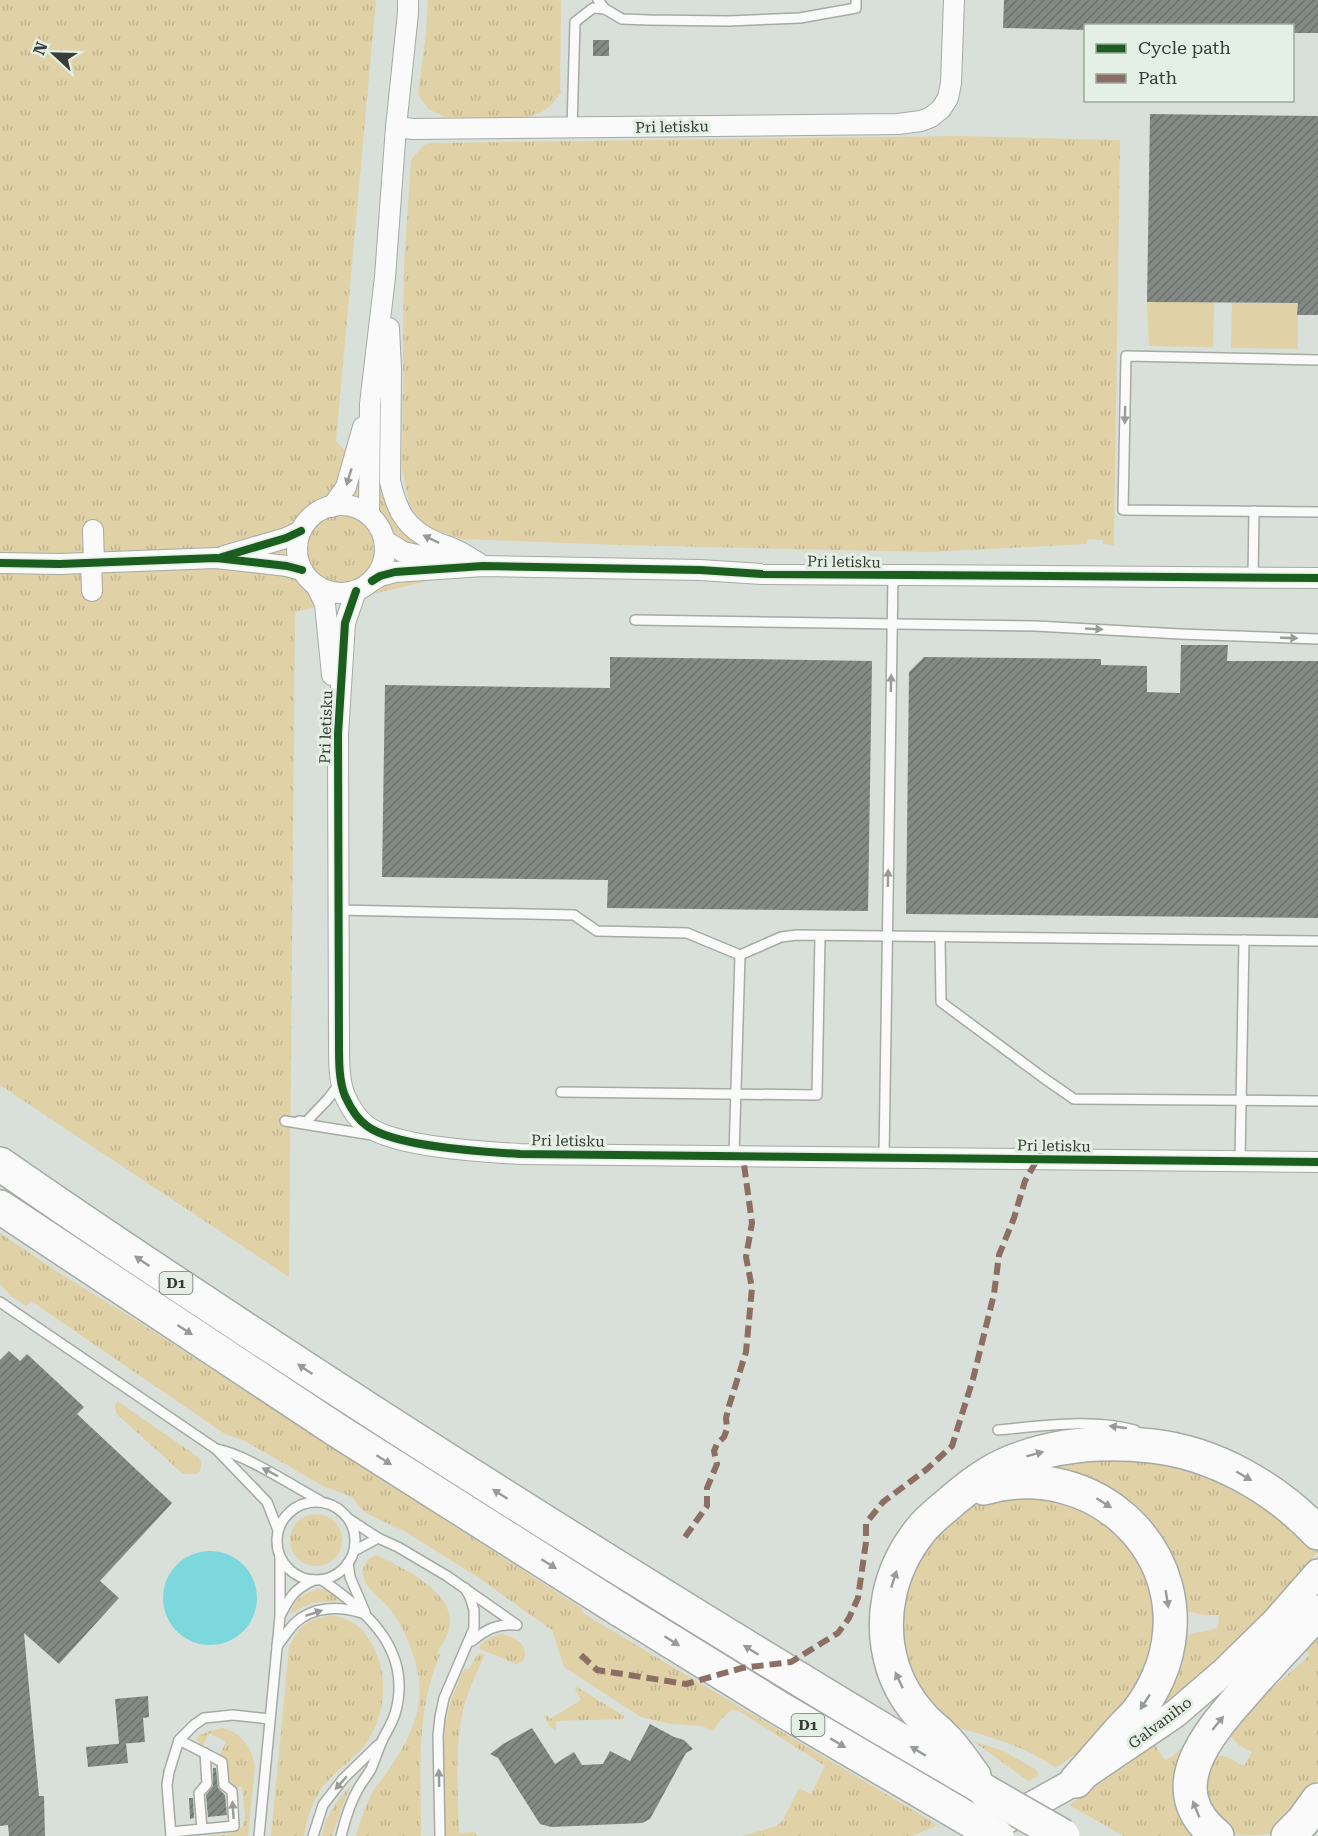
<svg xmlns="http://www.w3.org/2000/svg" width="1318" height="1836" font-family="'Roboto Serif',serif">
	<defs>
		<pattern id="grass-tufts" width="24" height="20" patternUnits="userSpaceOnUse" patternTransform="scale(1.5)"><rect width="24" height="20" fill="#e0d1a6"/><path d="M3 7l-1-3M5 7V3M7 7l1-3M15 17l-1-3M17 17v-4M19 17l1-3" fill="none" stroke="#c1b490"/></pattern>
		<pattern id="building-hatch" width="6" height="6" patternUnits="userSpaceOnUse" patternTransform="scale(1.5)"><rect width="6" height="6" fill="#838985"/><path d="M-1 1l2-2M0 6l6-6M5 7l2-2" fill="none" stroke="#6c716e"/></pattern>
	</defs>
	<rect width="100%" height="100%" fill="#d9e0d9"/>
	<g fill="url(#grass-tufts)">
		<path d="M 0,0 L 376,0 L 336,441 L 416,523 L 479,569 L 295,612 L 289,1277 L 0,1085 Z"/>
		<path d="M 428,0 L 561,0 L 560,91 L 562,91 L 552,104 L 542,112 L 528,117 L 445,117 L 428,109 L 418,94 L 426,33 Z"/>
		<path d="M 961,136 L 1120,140 L 1114,545 L 1103,544 L 1103,540 L 1088,539 L 1087,544 L 927,552 L 621,545 L 461,539 L 431,529 L 416,516 L 409,504 L 402,468 L 404,265 L 411,160 L 420,149 L 428,143 Z"/>
		<path d="M 0,1233 L 56,1271 L 134,1319 L 581,1608 L 584,1614 L 938,1825 L 912,1836 L 742,1836 L 777,1826 L 783,1820 L 799,1788 L 811,1794 L 825,1766 L 739,1711 L 732,1710 L 722,1718 L 713,1731 L 702,1726 L 671,1724 L 641,1717 L 564,1667 L 552,1630 L 476,1576 L 406,1532 L 370,1515 L 362,1510 L 352,1497 L 323,1486 L 243,1440 L 225,1434 L 31,1301 L 26,1306 L 10,1295 L 0,1284 Z"/>
		<path d="M 117,1401 L 198,1457 C 202,1463 202,1468 198,1474 L 183,1474 L 118,1415 C 114,1410 114,1406 117,1401 Z"/>
		<path d="M 1145,1457 L 1237,1484 L 1318,1547 L 1318,1552 C 1271,1606 1223,1657 1168,1703 L 1166,1700 C 1176,1679 1182,1660 1186,1637 C 1196,1630 1209,1633 1218,1627 L 1219,1615 L 1204,1615 L 1186,1611 C 1182,1592 1174,1577 1166,1560 C 1160,1547 1154,1530 1145,1519 C 1122,1490 1085,1473 1050,1468 L 1049,1462 Z"/>
		<path d="M 1016,1495 L 1080,1504 L 1130,1541 L 1158,1602 L 1151,1676 L 1084,1749 L 1055,1768 C 1032,1750 1007,1743 980,1734 C 972,1731 961,1730 954,1725 C 944,1720 935,1707 929,1699 C 900,1660 894,1608 916,1565 C 921,1555 930,1547 936,1539 L 932,1534 L 952,1516 L 983,1502 Z"/>
		<circle cx="316" cy="1540" r="26"/>
		<path d="M 376,1555 C 401,1567 451,1590 450,1622 C 450,1633 442,1644 437,1653 L 440,1655 C 415,1711 421,1776 421,1836 L 356,1836 C 360,1821 365,1807 372,1793 C 376,1785 383,1779 388,1771 C 407,1743 426,1709 418,1674 C 413,1649 404,1627 389,1608 C 381,1598 365,1588 363,1576 C 362,1566 367,1558 376,1555 Z"/>
		<path d="M 317,1589 L 331,1590 L 343,1600 L 311,1603 L 290,1614 C 294,1599 303,1594 317,1589 Z"/>
		<path d="M 330,1615 C 354,1619 364,1628 375,1650 C 390,1683 384,1726 358,1753 C 347,1764 334,1773 324,1785 C 313,1800 307,1818 304,1836 L 271,1836 L 289,1648 C 299,1625 306,1621 330,1615 Z"/>
		<path d="M 1318,1625 L 1318,1778 L 1309,1796 L 1273,1833 C 1264,1836 1238,1836 1229,1833 C 1220,1828 1210,1812 1202,1803 L 1211,1754 L 1227,1757 L 1244,1766 L 1252,1752 L 1239,1745 L 1227,1733 L 1227,1728 L 1310,1655 L 1300,1645 Z"/>
		<path d="M 503,1634 C 514,1638 526,1642 525,1656 L 523,1661 L 516,1664 L 478,1648 C 486,1640 492,1635 503,1634 Z"/>
		<path d="M 478,1654 L 485,1654 C 475,1676 465,1697 461,1720 C 455,1757 458,1796 459,1833 L 475,1832 L 477,1836 L 446,1836 L 443,1762 L 445,1724 L 452,1697 L 464,1669 L 469,1669 Z"/>
		<path d="M 577,1687 L 624,1716 L 623,1719 L 556,1721 L 556,1730 L 550,1727 L 544,1716 L 546,1715 L 550,1719 L 581,1700 L 575,1689 Z"/>
		<path d="M 223,1728 C 242,1733 252,1748 255,1766 L 248,1836 L 202,1836 L 229,1834 L 242,1828 L 245,1816 L 242,1786 L 236,1788 L 230,1782 L 227,1762 L 220,1755 L 226,1742 L 209,1733 L 203,1745 L 199,1744 L 197,1740 L 198,1736 L 210,1731 Z"/>
		<path d="M 973,1741 L 1004,1751 L 1035,1769 L 1038,1772 L 1038,1776 L 1028,1781 Z"/>
		<path d="M 1155,1745 L 1165,1760 L 1173,1756 L 1180,1749 L 1183,1750 C 1170,1781 1170,1808 1191,1836 L 1124,1836 L 1069,1805 Z"/>
		<path d="M 350,1786 L 332,1836 L 322,1836 C 324,1818 338,1799 350,1786 Z"/>
	</g>
	<g fill="#e0d1a6">
		<path d="M 1147,302 L 1214,302 L 1213,347 L 1149,346 Z"/>
		<path d="M 1232,303 L 1298,303 L 1298,349 L 1231,348 Z"/>
	</g>
	<circle fill="#7dd8de" cx="210" cy="1598" r="47"/>
	<g fill="url(#building-hatch)">
		<path d="M 1004,0 L 1318,0 L 1318,33 L 1293,33 L 1293,26 L 1086,26 L 1086,30 L 1003,28 Z"/>
		<rect x="593" y="40" width="16" height="16"/>
		<path d="M 1150,114 L 1318,116 L 1318,315 L 1297,315 L 1298,303 L 1147,302 Z"/>
		<path d="M 1181,645 L 1228,645 L 1227,661 L 1318,661 L 1318,918 L 906,914 L 909,672 L 924,657 L 1101,659 L 1101,665 L 1147,666 L 1147,692 L 1180,693 Z"/>
		<path d="M 610,657 L 872,661 L 868,911 L 607,908 L 608,880 L 382,877 L 385,685 L 610,688 Z"/>
		<path d="M 9,1351 L 20,1361 L 27,1354 L 84,1407 L 77,1414 L 172,1503 L 100,1581 L 119,1598 L 59,1664 L 24,1633 L 39,1796 L 44,1796 L 45,1836 L 9,1836 L 8,1825 L 0,1826 L 0,1360 Z"/>
		<path d="M 148,1696 L 149,1717 L 143,1718 L 145,1742 L 119,1744 L 115,1699 Z"/>
		<path d="M 650,1724 L 674,1737 L 684,1740 L 693,1749 L 686,1753 L 650,1819 L 642,1823 L 551,1827 L 540,1824 L 498,1758 L 490,1754 L 503,1744 L 532,1728 L 555,1764 L 574,1752 L 582,1765 L 603,1764 L 610,1751 L 630,1761 Z"/>
		<path d="M 126,1743 L 128,1763 L 88,1767 L 86,1747 Z"/>
		<path d="M 213,1768 L 216,1768 L 218,1788 L 225,1795 L 227,1815 L 208,1817 L 206,1795 L 213,1786 Z"/>
		<path d="M 189,1798 L 193,1798 L 194,1818 L 190,1819 Z"/>
	</g>
	<g fill="none" stroke-linecap="round" stroke-linejoin="round">
		<g stroke="#a5aaa5" stroke-width="12">
			<g id="service">
				<path d="M 598,0 L 605,9 L 622,19 L 649,20 L 728,21 L 800,18 L 856,8 L 856,0"/>
				<path d="M 572,128 L 575,22 L 593,8 L 605,9"/>
				<path d="M 1318,360 L 1126,356 L 1123,510 L 1318,512"/>
				<path d="M 1253,577 L 1254,511"/>
				<path d="M 635,620 L 1036,626 L 1180,634 L 1318,639"/>
				<path d="M 338,910 L 574,915 L 597,931 L 687,933 L 740,955 L 781,937 L 797,935 L 1318,941"/>
				<path d="M 940,937 L 941,1002 L 1045,1079 L 1074,1099 L 1318,1101"/>
				<path d="M 561,1092 L 817,1095 L 820,936"/>
				<path d="M 285,1121 L 372,1135"/>
				<path d="M 299,1121 L 306,1122 L 328,1099 L 340,1083"/>
				<path d="M 734,1156 L 740,955"/>
				<path d="M 884,1158 L 893,576"/>
				<path d="M 1240,1161 L 1244,940"/>
				<path d="M 0,1302 L 216,1449 L 267,1502 L 278,1530"/>
				<path d="M 998,1430 C 1042,1426 1091,1418 1135,1430"/>
				<path d="M 216,1449 C 245,1454 291,1485 319,1500"/>
				<circle cx="316" cy="1541" r="39"/>
				<path d="M 349,1519 L 378,1538 L 398,1547 L 447,1576 L 517,1625"/>
				<path d="M 354,1551 L 378,1538"/>
				<path d="M 348,1563 L 350,1577 L 365,1612"/>
				<path d="M 322,1580 C 369,1612 413,1652 395,1714 C 392,1723 387,1731 383,1739 C 378,1749 375,1760 371,1769 C 367,1776 362,1782 358,1789 C 350,1803 345,1820 341,1836"/>
				<path d="M 281,1614 C 291,1595 295,1589 314,1580"/>
				<path d="M 472,1641 C 485,1630 498,1623 516,1625"/>
				<path d="M 277,1646 C 283,1639 288,1630 295,1623 C 313,1606 339,1606 362,1613"/>
				<path d="M 202,1829 L 199,1793 L 207,1784 L 205,1753"/>
				<path d="M 171,1832 L 234,1826 L 232,1791 L 224,1785 L 222,1762 L 179,1740"/>
				<path d="M 171,1836 L 167,1785 L 169,1772 L 179,1740 L 194,1725 L 204,1718 L 233,1715 L 269,1719"/>
				<path d="M 259,1836 L 280,1616 L 280,1557"/>
				<path d="M 313,1836 L 323,1805 L 343,1779 L 378,1745"/>
				<path d="M 440,1836 L 438,1736 L 440,1717 L 444,1698 L 474,1628 L 474,1610 L 470,1597 L 465,1588"/>
			</g>
		</g>
		<g stroke="#a5aaa5" stroke-width="22">
			<g id="minor">
				<path d="M 396,127 L 413,129 L 898,124 L 921,121 L 931,117 L 941,109 L 948,98 L 951,83 L 954,0"/>
				<path d="M 389,328 L 391,369 L 390,481 C 397,512 406,529 436,542 C 442,545 448,546 454,549 C 464,553 473,560 483,566"/>
				<circle cx="341" cy="549" r="44"/>
				<path d="M 332,507 L 346,487 L 363,427"/>
				<path d="M 369,515 L 370,404 L 385,277 L 396,127 L 408,13 L 408,0"/>
				<path d="M 93,530 L 94,563"/>
				<path d="M 384,540 L 403,552 L 447,561"/>
				<path d="M 224,556 L 286,538 L 301,531"/>
				<path d="M 0,563 L 60,564 L 216,558 L 287,566 L 302,570"/>
				<path d="M 91,563 L 92,591"/>
				<path d="M 372,581 L 380,576 L 395,572 L 483,566 L 700,570 L 762,574 L 1318,578"/>
				<path d="M 316,585 L 325,604 L 332,675"/>
				<path d="M 356,591 L 345,623 L 338,734 L 339,1046 C 339,1062 339,1081 345,1096 C 350,1107 357,1119 367,1126 C 395,1147 483,1152 520,1154 L 1318,1162"/>
			</g>
		</g>
		<g stroke="#a5aaa5" stroke-width="30">
			<path id="secondary" d="M 1006,1820 L 1076,1781 L 1175,1714 L 1225,1671 L 1275,1622 L 1318,1573"/>
		</g>
		<g stroke="#a5aaa5" stroke-width="36">
			<g id="motorway">
				<path d="M 0,1164 C 69,1212 139,1259 209,1305 C 464,1475 724,1635 986,1792"/>
				<path d="M 0,1207 L 335,1429 L 622,1611"/>
				<path d="M 984,1488 C 1093,1456 1199,1553 1163,1665 C 1157,1682 1148,1699 1137,1713 C 1131,1720 1124,1726 1118,1733 C 1104,1749 1090,1765 1076,1781"/>
				<path d="M 974,1776 C 964,1763 955,1748 943,1737 C 937,1730 929,1725 923,1718 C 910,1704 899,1686 893,1668 C 878,1620 889,1570 920,1531 C 929,1519 942,1510 953,1500 C 974,1482 995,1467 1022,1458 C 1063,1444 1109,1441 1152,1446 C 1215,1453 1275,1488 1318,1533"/>
				<path d="M 1217,1836 C 1156,1787 1213,1728 1249,1687 C 1272,1661 1295,1637 1318,1612"/>
				<path d="M 1288,1836 L 1303,1821 L 1318,1800"/>
			</g>
		</g>
		<use href="#service" stroke="#f9faf9" stroke-width="9"/>
		<use href="#minor" stroke="#f9faf9" stroke-width="20"/>
		<use href="#secondary" stroke="#f9faf9" stroke-width="27"/>
		<use href="#motorway" stroke="#f9faf9" stroke-width="33"/>
		<g stroke="#a5aaa5" stroke-width="36" stroke-linecap="butt">
			<g id="motorway-bridge">
				<path d="M 622,1611 L 779,1708 L 997,1836"/>
				<path d="M 986,1792 L 1063,1836"/>
			</g>
		</g>
		<use href="#motorway-bridge" stroke="#f9faf9" stroke-width="33"/>
		<g stroke="#8d6e63" stroke-width="6" stroke-dasharray="12 6" stroke-linecap="butt">
			<path d="M 685,1537 L 707,1506 L 707,1488 L 717,1464 L 714,1451 L 717,1444 L 724,1437 L 727,1429 L 726,1418 L 729,1406 L 746,1352 L 752,1288 L 746,1257 L 752,1223 L 743,1157"/>
			<path d="M 581,1655 L 597,1670 L 686,1684 L 742,1668 L 791,1662 L 838,1633 L 849,1618 L 858,1598 L 866,1542 L 866,1523 L 883,1502 L 927,1469 L 952,1446 L 973,1379 L 994,1294 L 999,1255 L 1014,1218 L 1025,1181 L 1046,1144"/>
		</g>
		<g stroke="#e3f0e3" stroke-width="11">
			<g id="cycleway">
				<path d="M 222,557 L 286,538 L 301,531"/>
				<path d="M 0,563 L 60,564 L 216,558 L 287,566 L 302,570"/>
				<path d="M 372,581 L 380,576 L 395,572 L 483,566 L 700,570 L 762,574 L 1318,578"/>
				<path d="M 356,591 L 345,623 L 338,734 L 339,1046 C 339,1062 339,1081 345,1096 C 350,1107 357,1119 367,1126 C 395,1147 483,1152 520,1154 L 1318,1162"/>
			</g>
		</g>
		<use href="#cycleway" stroke="#1b5e20" stroke-width="8"/>
	</g>
	<defs><path id="oneway-solid" d="M-6-.8H1V-3.2L6.5 0L1 3.2V.8H-6Z" transform="scale(1.5)"/></defs>
	<g fill="#989c98">
		<use href="#oneway-solid" transform="translate(1125 415) rotate(91)"/>
		<use href="#oneway-solid" transform="translate(349 477) rotate(107)"/>
		<use href="#oneway-solid" transform="translate(431 539) rotate(-154)"/>
		<use href="#oneway-solid" transform="translate(1094 629) rotate(3)"/>
		<use href="#oneway-solid" transform="translate(1289 638) rotate(2)"/>
		<use href="#oneway-solid" transform="translate(891 683) rotate(-89)"/>
		<use href="#oneway-solid" transform="translate(888 878) rotate(-89)"/>
		<use href="#oneway-solid" transform="translate(142 1261) rotate(-146)"/>
		<use href="#oneway-solid" transform="translate(185 1330) rotate(33)"/>
		<use href="#oneway-solid" transform="translate(305 1369) rotate(-146)"/>
		<use href="#oneway-solid" transform="translate(1118 1427) rotate(-172)"/>
		<use href="#oneway-solid" transform="translate(1035 1454) rotate(-15)"/>
		<use href="#oneway-solid" transform="translate(384 1460) rotate(32)"/>
		<use href="#oneway-solid" transform="translate(270 1472) rotate(-152)"/>
		<use href="#oneway-solid" transform="translate(1244 1476) rotate(30)"/>
		<use href="#oneway-solid" transform="translate(500 1494) rotate(-148)"/>
		<use href="#oneway-solid" transform="translate(1104 1503) rotate(32)"/>
		<use href="#oneway-solid" transform="translate(549 1564) rotate(32)"/>
		<use href="#oneway-solid" transform="translate(894 1579) rotate(-72)"/>
		<use href="#oneway-solid" transform="translate(1167 1599) rotate(81)"/>
		<use href="#oneway-solid" transform="translate(314 1613) rotate(-18)"/>
		<use href="#oneway-solid" transform="translate(672 1641) rotate(32)"/>
		<use href="#oneway-solid" transform="translate(751 1650) rotate(-148)"/>
		<use href="#oneway-solid" transform="translate(899 1680) rotate(-115)"/>
		<use href="#oneway-solid" transform="translate(1145 1702) rotate(123)"/>
		<use href="#oneway-solid" transform="translate(1218 1723) rotate(-51)"/>
		<use href="#oneway-solid" transform="translate(838 1743) rotate(31)"/>
		<use href="#oneway-solid" transform="translate(918 1751) rotate(-149)"/>
		<use href="#oneway-solid" transform="translate(439 1778) rotate(-91)"/>
		<use href="#oneway-solid" transform="translate(341 1783) rotate(131)"/>
		<use href="#oneway-solid" transform="translate(1196 1809) rotate(-112)"/>
		<use href="#oneway-solid" transform="translate(233 1810) rotate(-94)"/>
	</g>
	<g text-anchor="middle" dominant-baseline="central" stroke-width="6" stroke-linejoin="round" paint-order="stroke">
		<g fill="#e3f0e3" stroke="#6b736b" stroke-width="1.5">
			<rect x="159.5" y="1272" width="33" height="22" rx="4.5"/>
			<rect x="791.5" y="1714" width="33" height="22" rx="4.5"/>
		</g>
		<g font-size="14" font-weight="bold" fill="#383d38">
			<text x="176" y="1283">D1</text>
			<text x="808" y="1725">D1</text>
		</g>
		<g font-size="15" fill="#383d38" stroke="#e3f0e3">
			<text transform="translate(672 127) rotate(-1)">Pri letisku</text>
			<text transform="translate(844 562) rotate(1)">Pri letisku</text>
			<text transform="translate(326 727) rotate(-88)">Pri letisku</text>
			<text transform="translate(568 1141) rotate(1)">Pri letisku</text>
			<text transform="translate(1054 1146) rotate(1)">Pri letisku</text>
			<text transform="translate(1160 1723) rotate(-37)">Galvaniho</text>
		</g>
	</g>
	<rect x="1084" y="24" width="210" height="78" fill="#e3f0e3" stroke="#9fa89f" stroke-width="1.5"/>
	<rect x="1096" y="44" width="30" height="9" fill="#1b5e20" stroke="#9fa89f" stroke-width="1.5"/>
	<text x="1138" y="54" font-size="18" fill="#383d38">Cycle path</text>
	<rect x="1096" y="74" width="30" height="9" fill="#8d6e63" stroke="#9fa89f" stroke-width="1.5"/>
	<text x="1138" y="84" font-size="18" fill="#383d38">Path</text>
	<g transform="translate(54 54) rotate(292)" stroke="#e3f0e3" stroke-width="4.5" paint-order="stroke">
	<path d="M0-4.5L10 22L0 15L-10 22Z" fill="#383d38"/>
	<text y="-9" font-size="16" font-weight="bold" text-anchor="middle" fill="#383d38">N</text>
	</g>
</svg>
